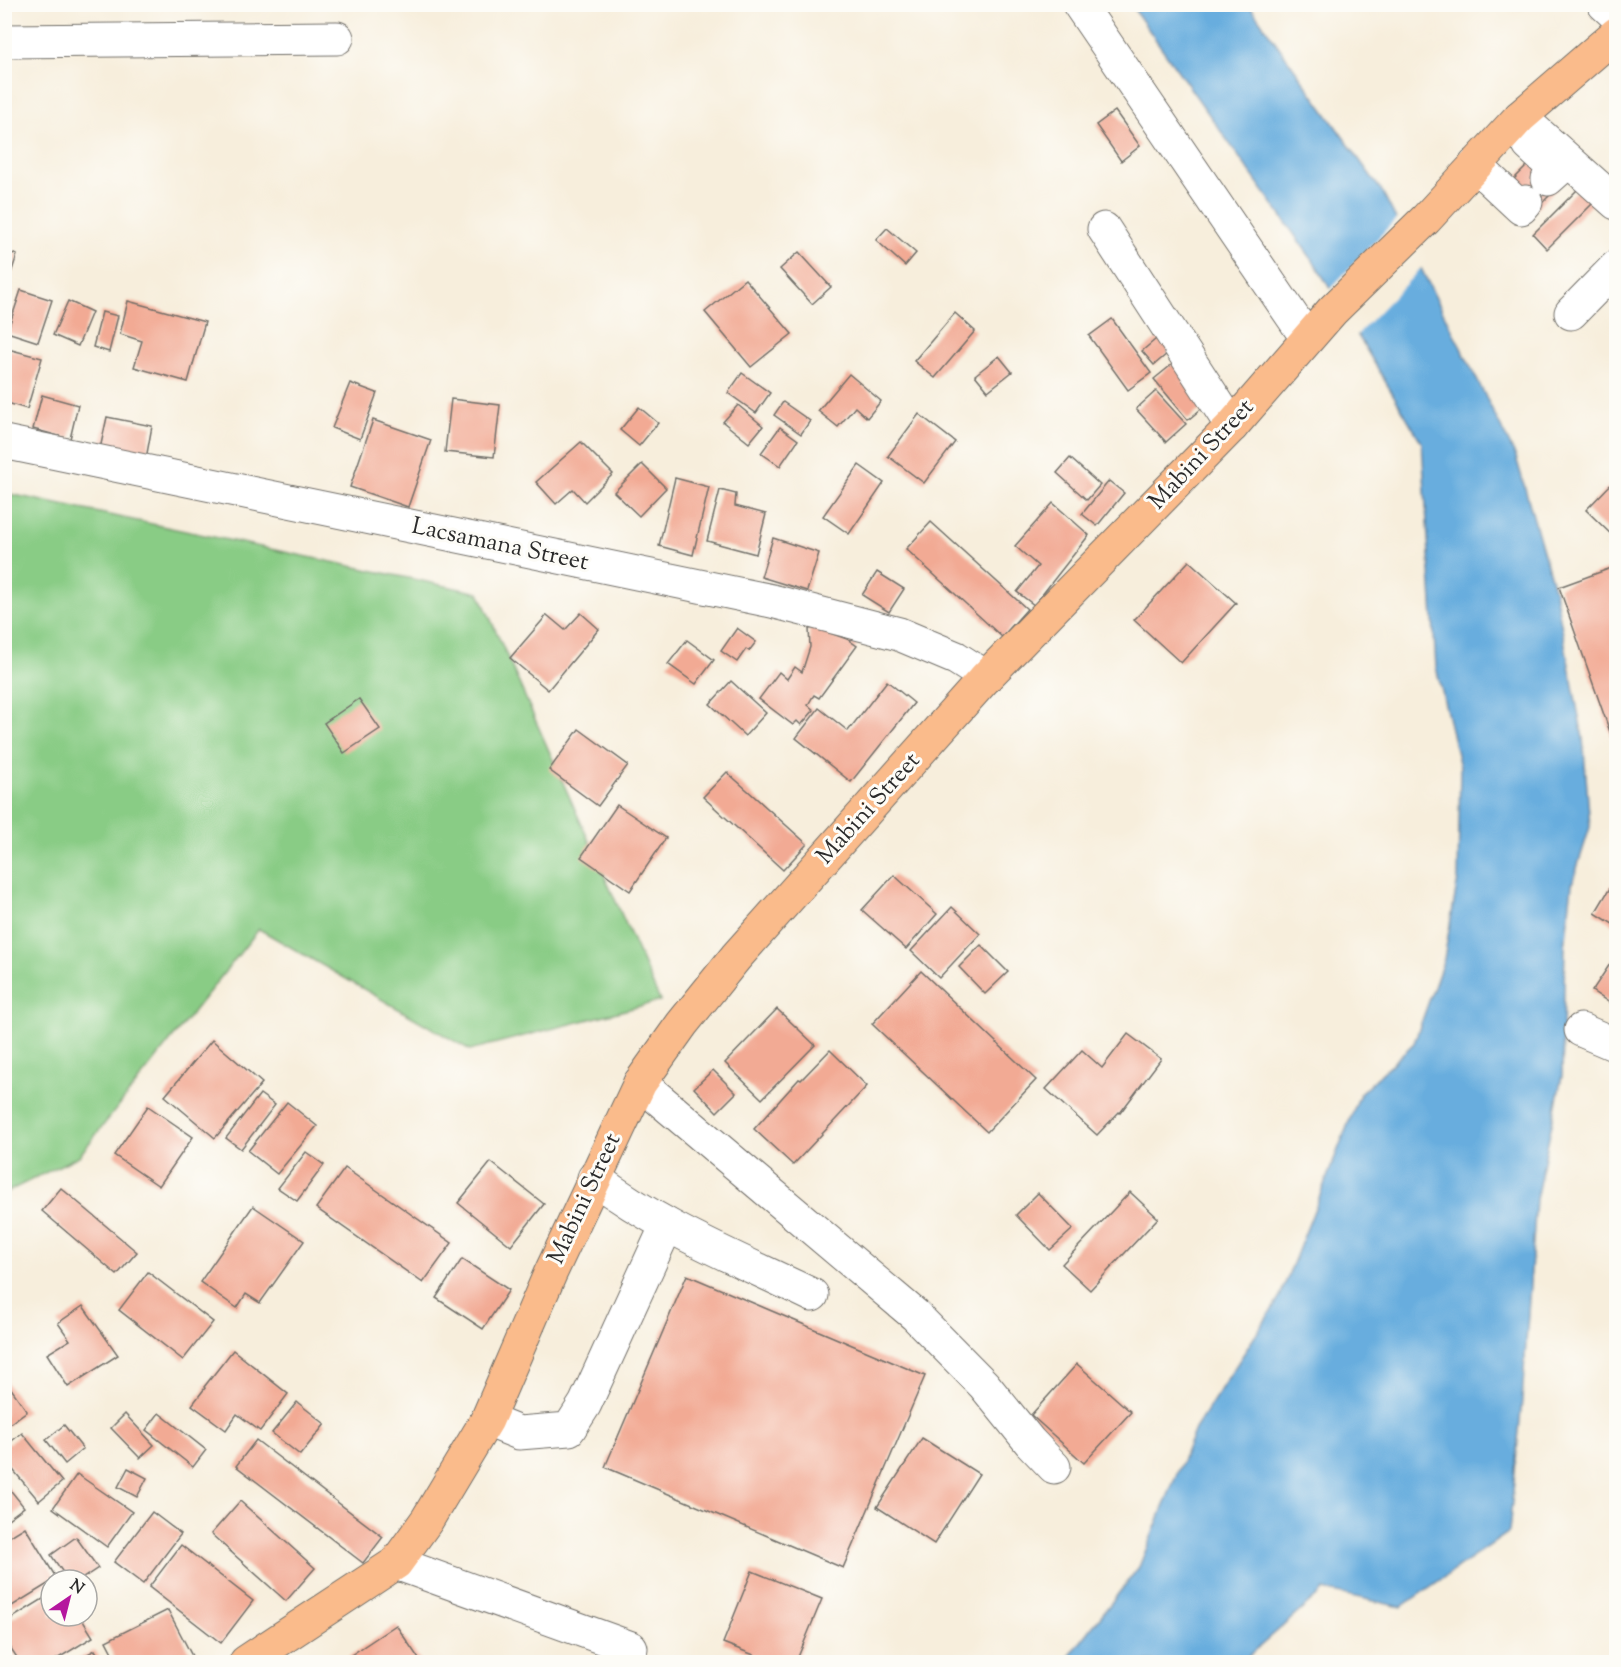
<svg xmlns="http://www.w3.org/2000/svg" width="1621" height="1667" font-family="'Sorts Mill Goudy',serif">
	<rect width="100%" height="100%" fill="#fdfcf7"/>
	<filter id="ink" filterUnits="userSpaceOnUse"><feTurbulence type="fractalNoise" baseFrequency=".0167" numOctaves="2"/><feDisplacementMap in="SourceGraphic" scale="12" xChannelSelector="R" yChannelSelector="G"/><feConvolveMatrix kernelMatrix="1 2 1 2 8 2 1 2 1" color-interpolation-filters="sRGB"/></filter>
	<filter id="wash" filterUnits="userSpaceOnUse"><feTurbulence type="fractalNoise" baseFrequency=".008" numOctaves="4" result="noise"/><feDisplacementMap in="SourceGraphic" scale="24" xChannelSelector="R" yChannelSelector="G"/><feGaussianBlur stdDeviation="1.35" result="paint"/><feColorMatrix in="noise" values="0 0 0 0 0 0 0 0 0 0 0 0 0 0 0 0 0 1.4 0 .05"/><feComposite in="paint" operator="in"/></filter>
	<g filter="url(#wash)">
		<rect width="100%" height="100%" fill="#f7eedc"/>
		<path fill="#89cc85" stroke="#5a7c58" stroke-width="1.5" d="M 5,493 L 479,593 L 660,1001 L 470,1050 L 259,929 L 79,1156 L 5,1193 Z"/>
		<path fill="#68adde" stroke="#4a6c84" stroke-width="1.5" d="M 1131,5 L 1249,5 L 1383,193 L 1516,457 L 1555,592 L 1583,738 L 1590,827 L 1572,884 L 1565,947 L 1562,1076 L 1536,1199 L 1522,1400 L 1509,1532 L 1401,1607 L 1324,1590 L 1242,1662 L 1065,1662 L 1139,1567 L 1195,1429 L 1279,1299 L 1360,1094 L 1414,1043 L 1444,959 L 1458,879 L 1460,767 L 1436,667 L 1422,443 L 1316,265 Z"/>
		<path fill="#f7eedc" d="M 1398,217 L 1423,266 L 1355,337 L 1328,291 Z"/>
		<g id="blocks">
			<g fill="#f2aa94">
				<path d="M 1115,111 L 1140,146 L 1121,161 L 1096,125 Z"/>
				<path d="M 1531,162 L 1557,188 L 1535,210 L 1509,184 Z"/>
				<path d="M 1581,186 L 1596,200 L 1547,249 L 1533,234 Z"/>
				<path d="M 887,228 L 916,253 L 905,266 L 876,240 Z"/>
				<path d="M 4,250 L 17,255 L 5,292 L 4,292 Z"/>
				<path d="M 799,252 L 831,287 L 812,304 L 780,269 Z"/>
				<path d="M 745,279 L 792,334 L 751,367 L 705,312 Z"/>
				<path d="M 21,290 L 52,300 L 38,342 L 7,332 Z"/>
				<path d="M 68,301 L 92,312 L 78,346 L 53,335 Z"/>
				<path d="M 128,301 L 205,322 L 188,382 L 134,367 L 142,341 L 120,334 Z"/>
				<path d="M 102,312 L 118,316 L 109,352 L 93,347 Z"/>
				<path d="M 955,313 L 975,331 L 935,378 L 914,361 Z"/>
				<path d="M 1112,319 L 1151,373 L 1128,390 L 1089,336 Z"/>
				<path d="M 1162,334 L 1174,348 L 1154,365 L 1142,351 Z"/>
				<path d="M 4,348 L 42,358 L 27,409 L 4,402 Z"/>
				<path d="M 999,356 L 1012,372 L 988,391 L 975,375 Z"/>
				<path d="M 1180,358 L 1214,398 L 1188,420 L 1154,379 Z"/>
				<path d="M 742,373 L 770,393 L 756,413 L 728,393 Z"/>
				<path d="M 849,374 L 881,401 L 867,418 L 855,407 L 838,427 L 818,411 Z"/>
				<path d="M 350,383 L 377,393 L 360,439 L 332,428 Z"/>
				<path d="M 1156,391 L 1186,424 L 1166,442 L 1136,409 Z"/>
				<path d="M 42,395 L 78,405 L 70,439 L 33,429 Z"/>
				<path d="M 451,399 L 500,405 L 494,457 L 445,452 Z"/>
				<path d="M 783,402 L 810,421 L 801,434 L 774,415 Z"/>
				<path d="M 738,405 L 763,426 L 749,443 L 723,422 Z"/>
				<path d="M 639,407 L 658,423 L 639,446 L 620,430 Z"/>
				<path d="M 919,414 L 955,442 L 924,483 L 888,456 Z"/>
				<path d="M 107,417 L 152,426 L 146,459 L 100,449 Z"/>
				<path d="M 373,420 L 431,440 L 408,507 L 350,487 Z"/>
				<path d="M 780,427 L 798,440 L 780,466 L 761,453 Z"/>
				<path d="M 581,442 L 613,474 L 585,502 L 573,489 L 556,504 L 536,482 Z"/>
				<path d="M 1070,458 L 1100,485 L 1087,500 L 1057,473 Z"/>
				<path d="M 642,464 L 666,488 L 639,516 L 614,492 Z"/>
				<path d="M 859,465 L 884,483 L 849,534 L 823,516 Z"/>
				<path d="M 675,478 L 709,487 L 693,555 L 659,546 Z"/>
				<path d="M 1616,479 L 1616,539 L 1586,510 Z"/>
				<path d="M 1109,481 L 1124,493 L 1097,526 L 1082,514 Z"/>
				<path d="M 720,490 L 736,494 L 735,506 L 766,514 L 756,554 L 707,541 Z"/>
				<path d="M 1053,503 L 1089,535 L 1034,605 L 1017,592 L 1038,566 L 1015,546 Z"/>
				<path d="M 931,522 L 1027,609 L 1002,637 L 906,549 Z"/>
				<path d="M 773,538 L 819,553 L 807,591 L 761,577 Z"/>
				<path d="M 1189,561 L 1236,603 L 1181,663 L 1134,620 Z"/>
				<path d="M 1614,567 L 1616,575 L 1616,749 L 1559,587 Z"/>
				<path d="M 877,572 L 904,589 L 889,612 L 862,595 Z"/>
				<path d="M 581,613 L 599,629 L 548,690 L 510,658 L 547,615 L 565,630 Z"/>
				<path d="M 737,628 L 756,642 L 749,651 L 746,649 L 737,662 L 721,651 Z"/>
				<path d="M 816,628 L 847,639 L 857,646 L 819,698 L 814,695 L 812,698 L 808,705 L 814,710 L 801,725 L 797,721 L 793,725 L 759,699 L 779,672 L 787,679 L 795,667 L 802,672 L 810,647 L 809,629 Z"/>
				<path d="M 687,640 L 714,660 L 696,684 L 668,664 Z"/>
				<path d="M 731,681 L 766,713 L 745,736 L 710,704 Z"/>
				<path d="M 887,681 L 914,703 L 851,782 L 796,738 L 819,708 L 848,731 Z"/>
				<path d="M 359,699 L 380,729 L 344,753 L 324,723 Z"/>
				<path d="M 579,729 L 628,765 L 598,806 L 549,770 Z"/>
				<path d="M 727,772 L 807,844 L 783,870 L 703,797 Z"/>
				<path d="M 617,805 L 666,838 L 630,891 L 581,857 Z"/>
				<path d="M 894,875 L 937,914 L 906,949 L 862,910 Z"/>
				<path d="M 1616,878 L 1616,926 L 1595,913 Z"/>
				<path d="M 952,907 L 980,934 L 939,978 L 911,951 Z"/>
				<path d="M 981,945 L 1008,972 L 985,994 L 959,967 Z"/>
				<path d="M 1614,958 L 1616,960 L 1616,1007 L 1592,991 Z"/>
				<path d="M 921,971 L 1036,1080 L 987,1132 L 872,1024 Z"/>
				<path d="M 777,1009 L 815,1045 L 762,1099 L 725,1063 Z"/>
				<path d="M 1128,1034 L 1161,1059 L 1120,1113 L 1119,1112 L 1097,1135 L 1046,1089 L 1082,1050 L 1102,1068 Z"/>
				<path d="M 212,1040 L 262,1083 L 215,1138 L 165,1096 Z"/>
				<path d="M 830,1050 L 867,1086 L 793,1165 L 754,1129 L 799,1079 L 801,1080 Z"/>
				<path d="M 713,1070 L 736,1093 L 717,1112 L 694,1088 Z"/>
				<path d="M 260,1094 L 275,1105 L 241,1149 L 226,1138 Z"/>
				<path d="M 287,1102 L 317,1126 L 277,1174 L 248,1151 Z"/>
				<path d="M 148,1106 L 193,1137 L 159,1186 L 114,1155 Z"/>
				<path d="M 306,1152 L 324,1165 L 297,1201 L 278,1188 Z"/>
				<path d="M 491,1162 L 544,1204 L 511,1246 L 458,1203 Z"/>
				<path d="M 345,1168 L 452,1243 L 423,1283 L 316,1208 Z"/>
				<path d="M 61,1188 L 137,1252 L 117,1275 L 42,1211 Z"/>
				<path d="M 1130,1192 L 1158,1218 L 1090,1290 L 1062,1264 Z"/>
				<path d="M 1038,1193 L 1073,1229 L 1050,1250 L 1016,1215 Z"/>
				<path d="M 253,1206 L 304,1241 L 260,1303 L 246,1294 L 237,1308 L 200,1282 Z"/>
				<path d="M 462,1259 L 509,1290 L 483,1329 L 436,1298 Z"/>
				<path d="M 148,1272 L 213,1322 L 183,1360 L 119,1310 Z"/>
				<path d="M 687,1275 L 925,1376 L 843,1568 L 605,1467 Z"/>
				<path d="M 83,1306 L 118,1355 L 68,1387 L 47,1354 L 70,1340 L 58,1323 Z"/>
				<path d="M 233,1350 L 288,1394 L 260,1431 L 237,1414 L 226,1430 L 192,1405 L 205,1388 L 204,1387 Z"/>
				<path d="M 1077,1364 L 1131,1412 L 1084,1463 L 1031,1415 Z"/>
				<path d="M 5,1380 L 27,1411 L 5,1427 Z"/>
				<path d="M 297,1402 L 325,1424 L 300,1455 L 272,1433 Z"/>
				<path d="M 159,1413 L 206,1450 L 193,1467 L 146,1430 Z"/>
				<path d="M 125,1414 L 154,1445 L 140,1458 L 111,1428 Z"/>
				<path d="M 64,1425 L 83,1449 L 65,1464 L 46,1440 Z"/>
				<path d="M 22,1433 L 62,1482 L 39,1501 L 4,1459 L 4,1447 Z"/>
				<path d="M 922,1438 L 979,1474 L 934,1544 L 877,1507 Z"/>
				<path d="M 256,1440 L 383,1537 L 363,1563 L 236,1466 Z"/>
				<path d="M 128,1468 L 147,1478 L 137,1497 L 118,1487 Z"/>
				<path d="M 77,1474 L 132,1512 L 107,1547 L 53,1508 Z"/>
				<path d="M 4,1482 L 24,1507 L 4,1522 Z"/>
				<path d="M 240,1501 L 315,1568 L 286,1601 L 211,1534 Z"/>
				<path d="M 152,1512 L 181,1534 L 143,1584 L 114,1562 Z"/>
				<path d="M 25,1527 L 57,1579 L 51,1580 L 51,1582 L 12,1606 L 4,1594 L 4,1540 Z"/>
				<path d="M 76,1537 L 98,1568 L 80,1580 L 68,1580 L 51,1555 Z"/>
				<path d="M 181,1545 L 253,1601 L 221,1643 L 149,1587 Z"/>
				<path d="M 752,1571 L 822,1599 L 796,1662 L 772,1662 L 723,1643 Z"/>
				<path d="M 51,1594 L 51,1616 L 80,1616 L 93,1637 L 52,1662 L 20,1662 L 4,1638 L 4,1623 Z"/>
				<path d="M 168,1610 L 193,1658 L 184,1662 L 117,1662 L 106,1641 Z"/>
				<path d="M 396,1625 L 421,1662 L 341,1662 L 345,1659 Z"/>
				<path d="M 95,1650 L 102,1662 L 73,1662 Z"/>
			</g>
		</g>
	</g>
	<g filter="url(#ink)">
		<use href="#blocks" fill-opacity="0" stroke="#726f69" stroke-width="1.5"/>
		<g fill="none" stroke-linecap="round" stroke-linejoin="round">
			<g stroke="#726f69" stroke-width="35">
				<g id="minor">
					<path d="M 1079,4 L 1307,338"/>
					<path d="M 1604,4 L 1616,15"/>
					<path d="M 4,41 L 337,38"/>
					<path d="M 1520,117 L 1616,203"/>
					<path d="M 1529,145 L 1557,171 L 1548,179"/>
					<path d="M 1475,165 L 1521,208 L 1526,202"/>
					<path d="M 1104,229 L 1232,426"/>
					<path d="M 1571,313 L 1616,267"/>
					<path d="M 4,442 L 772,601 L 899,634 L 956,658 L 986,677"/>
					<path d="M 1581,1030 L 1616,1045"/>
					<path d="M 640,1083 L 915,1315 L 984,1385 L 1030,1442 L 1054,1467"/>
					<path d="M 594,1178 C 660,1228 738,1259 812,1295"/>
					<path d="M 487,1420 L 519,1433 L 569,1429 L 585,1404 L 667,1225"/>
					<path d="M 396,1563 L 631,1648"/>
				</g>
			</g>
			<g stroke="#726f69" stroke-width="35">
				<path id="major" d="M 246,1662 L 396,1563 L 427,1520 L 487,1420 L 550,1274 L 640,1083 L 682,1024 L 736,957 L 986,677 L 1232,426 L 1332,311 L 1426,219 L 1520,117 L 1616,34"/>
			</g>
			<use href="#minor" stroke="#fff" stroke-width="33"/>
			<use href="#major" stroke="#fabb8b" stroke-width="33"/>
		</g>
	</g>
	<g text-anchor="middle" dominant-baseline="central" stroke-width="6" stroke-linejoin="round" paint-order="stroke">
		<g font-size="24" fill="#2b2b2b" stroke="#fdfcf7">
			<text transform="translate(1202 455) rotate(-47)">Mabini Street</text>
			<text transform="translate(500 545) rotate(12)">Lacsamana Street</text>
			<text transform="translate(869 809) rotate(-48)">Mabini Street</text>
			<text transform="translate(585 1199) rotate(-65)">Mabini Street</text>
		</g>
	</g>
	<rect width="1621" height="1667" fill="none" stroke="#fdfcf7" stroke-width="24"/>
	<g transform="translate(69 1598) rotate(35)"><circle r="28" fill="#fdfcf7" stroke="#a9a8a5" stroke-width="1.5"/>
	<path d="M0-4.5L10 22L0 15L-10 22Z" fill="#b5179e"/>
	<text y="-9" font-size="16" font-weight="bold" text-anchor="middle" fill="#2b2b2b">N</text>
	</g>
</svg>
